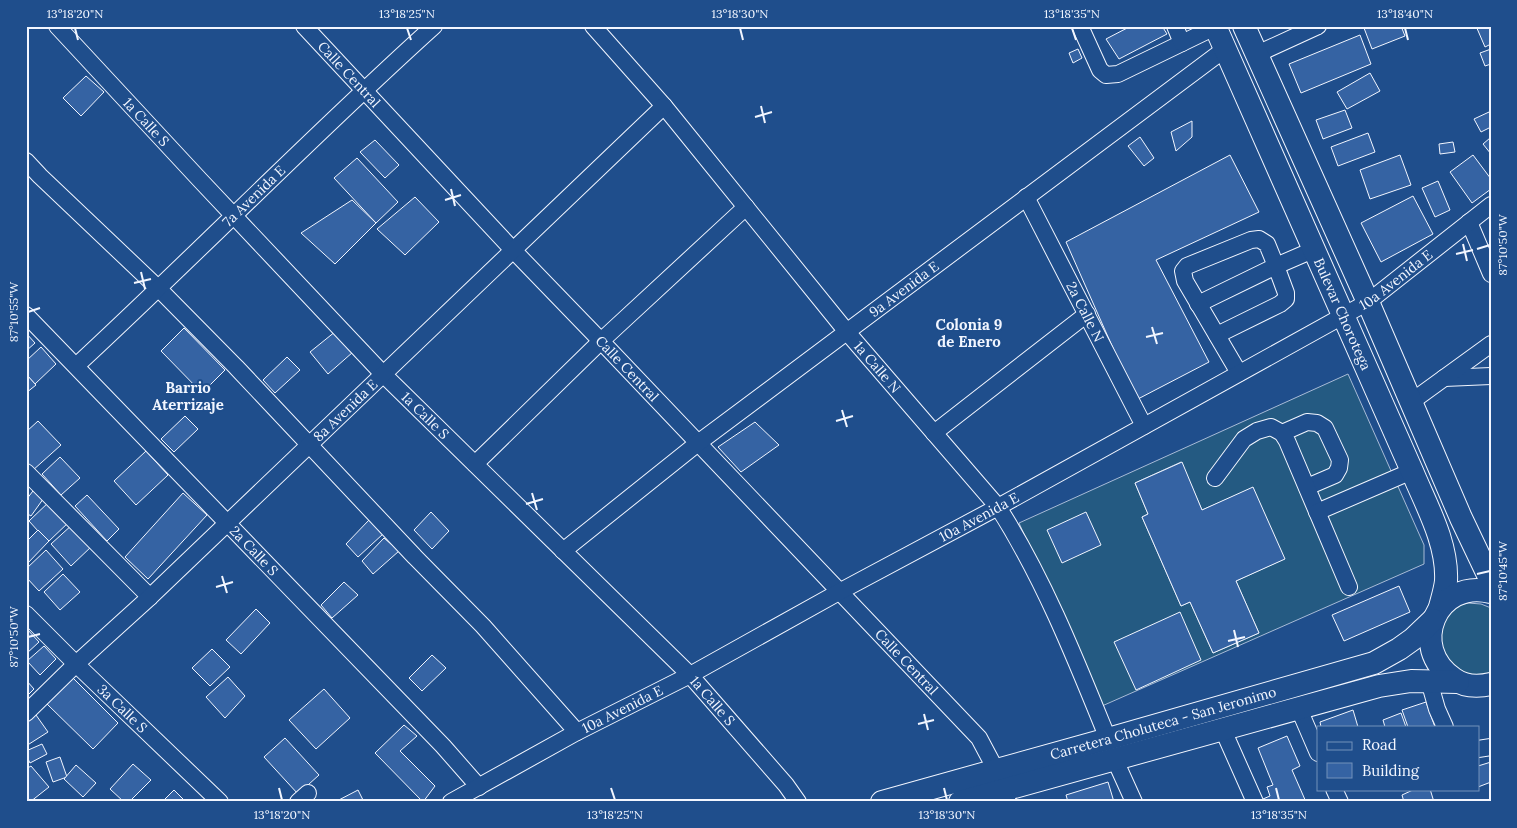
<svg xmlns="http://www.w3.org/2000/svg" width="1517" height="828" font-family="Lora,serif">
	<rect width="100%" height="100%" fill="#1f4e8c"/>
	<g fill="#245a82" stroke="#a8bbd7" fill-rule="evenodd">
		<path d="M 1348,374 L 1424,545 L 1424,564 L 1102,706 L 1019,523 ZM 1181,462 L 1202,510 L 1253,488 L 1284,559 L 1236,581 L 1259,633 L 1213,653 L 1190,602 L 1181,606 L 1142,517 L 1148,514 L 1135,483 Z"/>
		<path d="M 1468,603 L 1481,604 L 1491,608 L 1491,672 C 1467,682 1460,670 1440,658 L 1439,623 L 1456,606 Z"/>
	</g>
	<g fill="#3563a3" stroke="#f2f6ff">
		<path d="M 1131,26 L 1162,26 L 1167,34 L 1119,59 L 1106,39 Z"/>
		<path d="M 1368,26 L 1401,26 L 1405,36 L 1372,49 L 1364,28 Z"/>
		<path d="M 1476,26 L 1491,26 L 1491,44 L 1485,47 Z"/>
		<path d="M 1360,35 L 1371,64 L 1301,93 L 1289,64 Z"/>
		<path d="M 1078,49 L 1082,58 L 1073,63 L 1069,53 Z"/>
		<path d="M 1491,49 L 1491,64 L 1485,66 L 1480,53 Z"/>
		<path d="M 1370,73 L 1380,91 L 1347,109 L 1337,92 Z"/>
		<path d="M 86,76 L 104,92 L 81,116 L 63,98 Z"/>
		<path d="M 1345,110 L 1352,128 L 1323,139 L 1316,120 Z"/>
		<path d="M 1489,112 L 1491,117 L 1491,127 L 1481,132 L 1474,119 Z"/>
		<path d="M 1192,121 L 1192,137 L 1176,151 L 1171,132 Z"/>
		<path d="M 1368,133 L 1375,152 L 1338,166 L 1331,147 Z"/>
		<path d="M 1140,137 L 1154,158 L 1144,166 L 1128,146 Z"/>
		<path d="M 1490,138 L 1491,138 L 1491,154 L 1483,144 Z"/>
		<path d="M 375,140 L 399,165 L 385,178 L 360,152 Z"/>
		<path d="M 1453,142 L 1455,152 L 1440,154 L 1439,144 Z"/>
		<path d="M 1230,155 L 1259,212 L 1156,260 L 1209,362 L 1136,400 L 1066,242 Z"/>
		<path d="M 1400,155 L 1411,185 L 1370,199 L 1360,170 Z"/>
		<path d="M 1473,155 L 1491,179 L 1491,189 L 1472,203 L 1450,172 Z"/>
		<path d="M 357,158 L 398,202 L 376,223 L 334,178 Z"/>
		<path d="M 1438,181 L 1450,210 L 1435,217 L 1422,188 Z"/>
		<path d="M 1413,196 L 1433,234 L 1381,262 L 1361,223 Z"/>
		<path d="M 415,197 L 439,222 L 405,255 L 377,229 Z"/>
		<path d="M 352,200 L 376,223 L 335,264 L 301,233 Z"/>
		<path d="M 184,328 L 225,370 L 202,393 L 161,351 Z"/>
		<path d="M 336,331 L 353,352 L 328,374 L 310,352 Z"/>
		<path d="M 26,333 L 35,343 L 26,351 Z"/>
		<path d="M 41,347 L 56,364 L 35,384 L 26,374 L 26,361 Z"/>
		<path d="M 287,357 L 300,370 L 275,393 L 263,380 Z"/>
		<path d="M 26,374 L 36,385 L 26,393 Z"/>
		<path d="M 185,416 L 198,429 L 174,452 L 161,439 Z"/>
		<path d="M 38,421 L 61,445 L 32,471 L 26,464 L 26,432 Z"/>
		<path d="M 755,422 L 779,445 L 741,472 L 718,447 Z"/>
		<path d="M 146,451 L 168,475 L 136,505 L 114,481 Z"/>
		<path d="M 60,457 L 80,478 L 61,495 L 42,474 Z"/>
		<path d="M 1182,462 L 1202,510 L 1253,487 L 1285,559 L 1236,581 L 1259,633 L 1213,653 L 1190,602 L 1181,606 L 1142,517 L 1148,514 L 1135,483 Z"/>
		<path d="M 36,487 L 46,495 L 31,516 L 26,513 L 26,500 Z"/>
		<path d="M 183,493 L 207,515 L 148,579 L 125,557 Z"/>
		<path d="M 87,495 L 119,529 L 107,541 L 75,506 Z"/>
		<path d="M 51,500 L 70,521 L 48,542 L 29,521 Z"/>
		<path d="M 431,512 L 449,531 L 432,549 L 414,530 Z"/>
		<path d="M 1086,512 L 1101,545 L 1062,563 L 1047,530 Z"/>
		<path d="M 369,520 L 383,534 L 358,557 L 346,544 Z"/>
		<path d="M 73,524 L 93,545 L 71,566 L 51,544 Z"/>
		<path d="M 38,530 L 49,541 L 26,565 L 26,542 Z"/>
		<path d="M 384,538 L 399,551 L 373,574 L 362,561 Z"/>
		<path d="M 46,550 L 63,569 L 39,591 L 26,577 L 26,569 Z"/>
		<path d="M 63,574 L 80,592 L 60,610 L 44,592 Z"/>
		<path d="M 344,582 L 358,595 L 332,618 L 321,605 Z"/>
		<path d="M 1399,586 L 1410,612 L 1344,641 L 1332,615 Z"/>
		<path d="M 256,609 L 270,623 L 241,654 L 226,640 Z"/>
		<path d="M 1180,612 L 1201,660 L 1136,690 L 1114,642 Z"/>
		<path d="M 26,628 L 39,642 L 26,654 Z"/>
		<path d="M 44,646 L 56,659 L 40,675 L 27,661 Z"/>
		<path d="M 212,649 L 230,667 L 210,686 L 192,668 Z"/>
		<path d="M 432,655 L 446,668 L 422,691 L 409,678 Z"/>
		<path d="M 72,677 L 118,723 L 93,749 L 46,703 Z"/>
		<path d="M 228,677 L 245,696 L 225,718 L 206,697 Z"/>
		<path d="M 26,680 L 34,689 L 26,697 Z"/>
		<path d="M 324,689 L 350,718 L 316,749 L 289,720 Z"/>
		<path d="M 1426,702 L 1435,727 L 1408,727 L 1402,710 Z"/>
		<path d="M 1353,710 L 1358,727 L 1321,727 L 1320,722 Z"/>
		<path d="M 1401,713 L 1406,727 L 1385,727 L 1383,720 Z"/>
		<path d="M 36,715 L 48,732 L 26,746 L 26,722 Z"/>
		<path d="M 404,725 L 417,736 L 400,751 L 435,786 L 423,802 L 375,753 Z"/>
		<path d="M 1287,736 L 1300,766 L 1292,770 L 1306,802 L 1256,802 L 1270,796 L 1267,787 L 1273,785 L 1258,748 Z"/>
		<path d="M 285,738 L 319,775 L 298,794 L 264,757 Z"/>
		<path d="M 42,744 L 47,754 L 30,763 L 26,755 L 26,751 Z"/>
		<path d="M 60,757 L 67,777 L 53,782 L 46,762 Z"/>
		<path d="M 1491,762 L 1491,782 L 1478,787 L 1478,766 Z"/>
		<path d="M 133,764 L 151,780 L 129,802 L 124,802 L 110,789 Z"/>
		<path d="M 76,765 L 96,783 L 83,797 L 64,779 Z"/>
		<path d="M 31,766 L 49,787 L 30,802 L 27,802 L 26,769 Z"/>
		<path d="M 1108,782 L 1114,802 L 1068,802 L 1066,795 Z"/>
		<path d="M 1415,789 L 1430,789 L 1434,802 L 1404,802 L 1402,795 Z"/>
		<path d="M 174,790 L 186,802 L 162,802 Z"/>
		<path d="M 358,790 L 364,802 L 335,802 Z"/>
	</g>
	<g fill="none" stroke-linecap="round" stroke-linejoin="round">
		<g stroke="#f2f6ff" stroke-width="18">
			<g id="minor">
				<path id="s1" d="M 57,26 L 200,180 L 383,374 L 690,675 L 786,785 L 798,802"/>
				<path id="s2" d="M 304,26 L 513,250 L 601,341 L 979,738 L 996,770 L 1002,790 L 1008,802"/>
				<path id="s3" d="M 593,26 L 664,106 L 847,332 L 998,507 C 1044,579 1076,660 1108,739"/>
				<path d="M 1080,26 L 1100,70 L 1106,75 L 1118,74 L 1215,27"/>
				<path d="M 1175,26 L 1182,43"/>
				<path d="M 1257,54 L 1318,26"/>
				<path d="M 26,161 L 40,176 L 159,289 L 236,367 L 415,557 L 483,626 L 577,732"/>
				<path id="s4" d="M 1026,197 L 1144,426"/>
				<path d="M 1469,222 L 1491,274"/>
				<path d="M 1198,304 L 1276,266 L 1286,293 L 1286,299 L 1280,304 L 1217,335"/>
				<path id="s5" d="M 26,315 L 443,746 L 479,787"/>
				<path id="s6" d="M 76,366 C 197,254 312,136 434,26"/>
				<path d="M 1239,373 L 1185,281 L 1183,271 L 1187,266 L 1251,240 L 1259,239 L 1267,244 L 1276,266 L 1313,250"/>
				<path d="M 1444,378 L 1491,376"/>
				<path d="M 1411,402 L 1491,344"/>
				<path d="M 934,433 L 1087,314"/>
				<path d="M 1282,433 L 1307,422 L 1317,423 L 1325,428 L 1340,460 L 1339,468 L 1335,475 L 1307,487"/>
				<path d="M 475,464 L 601,341 L 746,207"/>
				<path d="M 26,472 L 150,597"/>
				<path d="M 1215,478 L 1244,439 L 1257,431 L 1271,427 L 1282,433 L 1287,441 L 1349,587"/>
				<path d="M 1317,512 L 1412,471"/>
				<path id="s7" d="M 563,551 L 698,443 L 1225,49"/>
				<path id="s8" d="M 26,614 L 76,664 L 220,802"/>
				<path d="M 1429,681 L 1437,709 L 1445,727"/>
				<path d="M 1299,709 L 1318,753"/>
				<path id="s9" d="M 26,713 L 76,664 L 150,597 L 664,106"/>
				<path d="M 1223,730 L 1255,802"/>
				<path d="M 1478,749 L 1491,747"/>
				<path d="M 1115,760 L 1134,802"/>
				<path d="M 1334,789 L 1340,802"/>
				<path d="M 298,802 L 308,793"/>
				<path id="s10" d="M 451,802 L 577,732 L 690,675 L 839,592 L 998,507 L 1368,302 L 1491,205"/>
			</g>
		</g>
		<g stroke="#f2f6ff" stroke-width="24">
			<g id="highway">
				<path id="s11" d="M 1215,26 L 1412,471 C 1426,505 1448,543 1446,581 C 1445,590 1442,599 1440,607"/>
				<path d="M 1244,26 L 1368,302 L 1461,518 L 1491,581"/>
				<path d="M 1491,592 C 1436,578 1407,648 1454,679 C 1465,687 1478,687 1491,684"/>
				<path id="s12" d="M 882,802 L 1108,739 L 1374,663 L 1399,649 L 1413,639 L 1433,620"/>
				<path d="M 960,802 L 1379,686 L 1411,681 L 1458,682"/>
			</g>
		</g>
		<use href="#minor" stroke="#1f4e8c" stroke-width="16"/>
		<use href="#highway" stroke="#1f4e8c" stroke-width="22"/>
	</g>
	<path fill="none" stroke="#f2f6ff" stroke-width="2" d="M 75,28 L 78,40M 407,28 L 411,40M 740,28 L 743,40M 1072,28 L 1076,40M 1405,28 L 1408,40M 761,106 L 765,123M 755,117 L 772,112M 451,189 L 455,206M 445,200 L 461,195M 1463,244 L 1467,261M 1477,249 L 1490,245M 1456,254 L 1473,250M 141,272 L 145,289M 134,283 L 151,279M 28,312 L 40,308M 1152,327 L 1157,344M 1146,337 L 1163,333M 842,410 L 847,427M 836,421 L 853,416M 532,493 L 537,510M 526,504 L 543,499M 1477,574 L 1490,571M 222,576 L 227,593M 216,587 L 233,582M 1234,630 L 1238,647M 28,637 L 40,634M 1228,641 L 1245,637M 924,714 L 928,730M 918,724 L 934,720M 279,788 L 282,800M 611,788 L 615,800M 944,788 L 947,800M 1276,788 L 1279,800"/>
	<g text-anchor="middle" dominant-baseline="central" stroke-width="4" stroke-linejoin="round" paint-order="stroke">
		<g font-size="14" fill="#f2f6ff" stroke="#1f4e8c">
			<text stroke="none"><textPath href="#s2" startOffset="66">Calle Central</textPath></text>
			<text stroke="none"><textPath href="#s1" startOffset="131">1a Calle S</textPath></text>
			<text stroke="none"><textPath href="#s6" startOffset="246">7a Avenida E</textPath></text>
			<text stroke="none"><textPath href="#s10" startOffset="1080">10a Avenida E</textPath></text>
			<text stroke="none"><textPath href="#s7" startOffset="430">9a Avenida E</textPath></text>
			<text stroke="none"><textPath href="#s4" startOffset="129">2a Calle N</textPath></text>
			<text stroke="none"><textPath href="#s11" startOffset="315">Bulevar Chorotega</textPath></text>
			<text stroke="none"><textPath href="#s3" startOffset="444">1a Calle N</textPath></text>
			<text stroke="none"><textPath href="#s2" startOffset="471">Calle Central</textPath></text>
			<text stroke="none"><textPath href="#s9" startOffset="440">8a Avenida E</textPath></text>
			<text stroke="none"><textPath href="#s1" startOffset="536">1a Calle S</textPath></text>
			<text stroke="none"><textPath href="#s10" startOffset="600">10a Avenida E</textPath></text>
			<text stroke="none"><textPath href="#s5" startOffset="328">2a Calle S</textPath></text>
			<text stroke="none"><textPath href="#s2" startOffset="876">Calle Central</textPath></text>
			<text stroke="none"><textPath href="#s1" startOffset="941">1a Calle S</textPath></text>
			<text stroke="none"><textPath href="#s8" startOffset="135">3a Calle S</textPath></text>
			<text stroke="none"><textPath href="#s10" startOffset="195">10a Avenida E</textPath></text>
			<text stroke="none"><textPath href="#s12" startOffset="292">Carretera Choluteca - San Jeronimo</textPath></text>
		</g>
		<g font-size="15" font-weight="bold" fill="#f2f6ff" stroke="#1f4e8c">
			<text x="969" y="324">Colonia 9<tspan x="969" dy="17">de Enero</tspan></text>
			<text x="188" y="387">Barrio<tspan x="188" dy="17">Aterrizaje</tspan></text>
		</g>
	</g>
	<rect width="1517" height="828" fill="none" stroke="#1f4e8c" stroke-width="55"/>
	<rect x="1317" y="726" width="162" height="65" fill="#1f4e8c" stroke="#7391ba"/>
	<rect x="1327" y="742" width="25" height="8" fill="#1f4e8c" stroke="#7391ba"/>
	<text x="1362" y="750" font-size="15" fill="#f2f6ff">Road</text>
	<rect x="1327" y="763" width="25" height="15" fill="#3563a3" stroke="#7391ba"/>
	<text x="1362" y="776" font-size="15" fill="#f2f6ff">Building</text>
	<rect x="28" y="28" width="1462" height="772" fill="none" stroke="#f2f6ff" stroke-width="2"/>
	<g font-size="12" text-anchor="middle" fill="#f2f6ff">
		<text x="75" y="18">13°18'20"N</text>
		<text x="407" y="18">13°18'25"N</text>
		<text x="740" y="18">13°18'30"N</text>
		<text x="1072" y="18">13°18'35"N</text>
		<text x="1405" y="18">13°18'40"N</text>
		<text transform="translate(1503 245) rotate(-90)" y="4">87°10'50"W</text>
		<text transform="translate(14 312) rotate(-90)" y="4">87°10'55"W</text>
		<text transform="translate(1503 571) rotate(-90)" y="4">87°10'45"W</text>
		<text transform="translate(14 637) rotate(-90)" y="4">87°10'50"W</text>
		<text x="282" y="819">13°18'20"N</text>
		<text x="615" y="819">13°18'25"N</text>
		<text x="947" y="819">13°18'30"N</text>
		<text x="1279" y="819">13°18'35"N</text>
	</g>
</svg>
